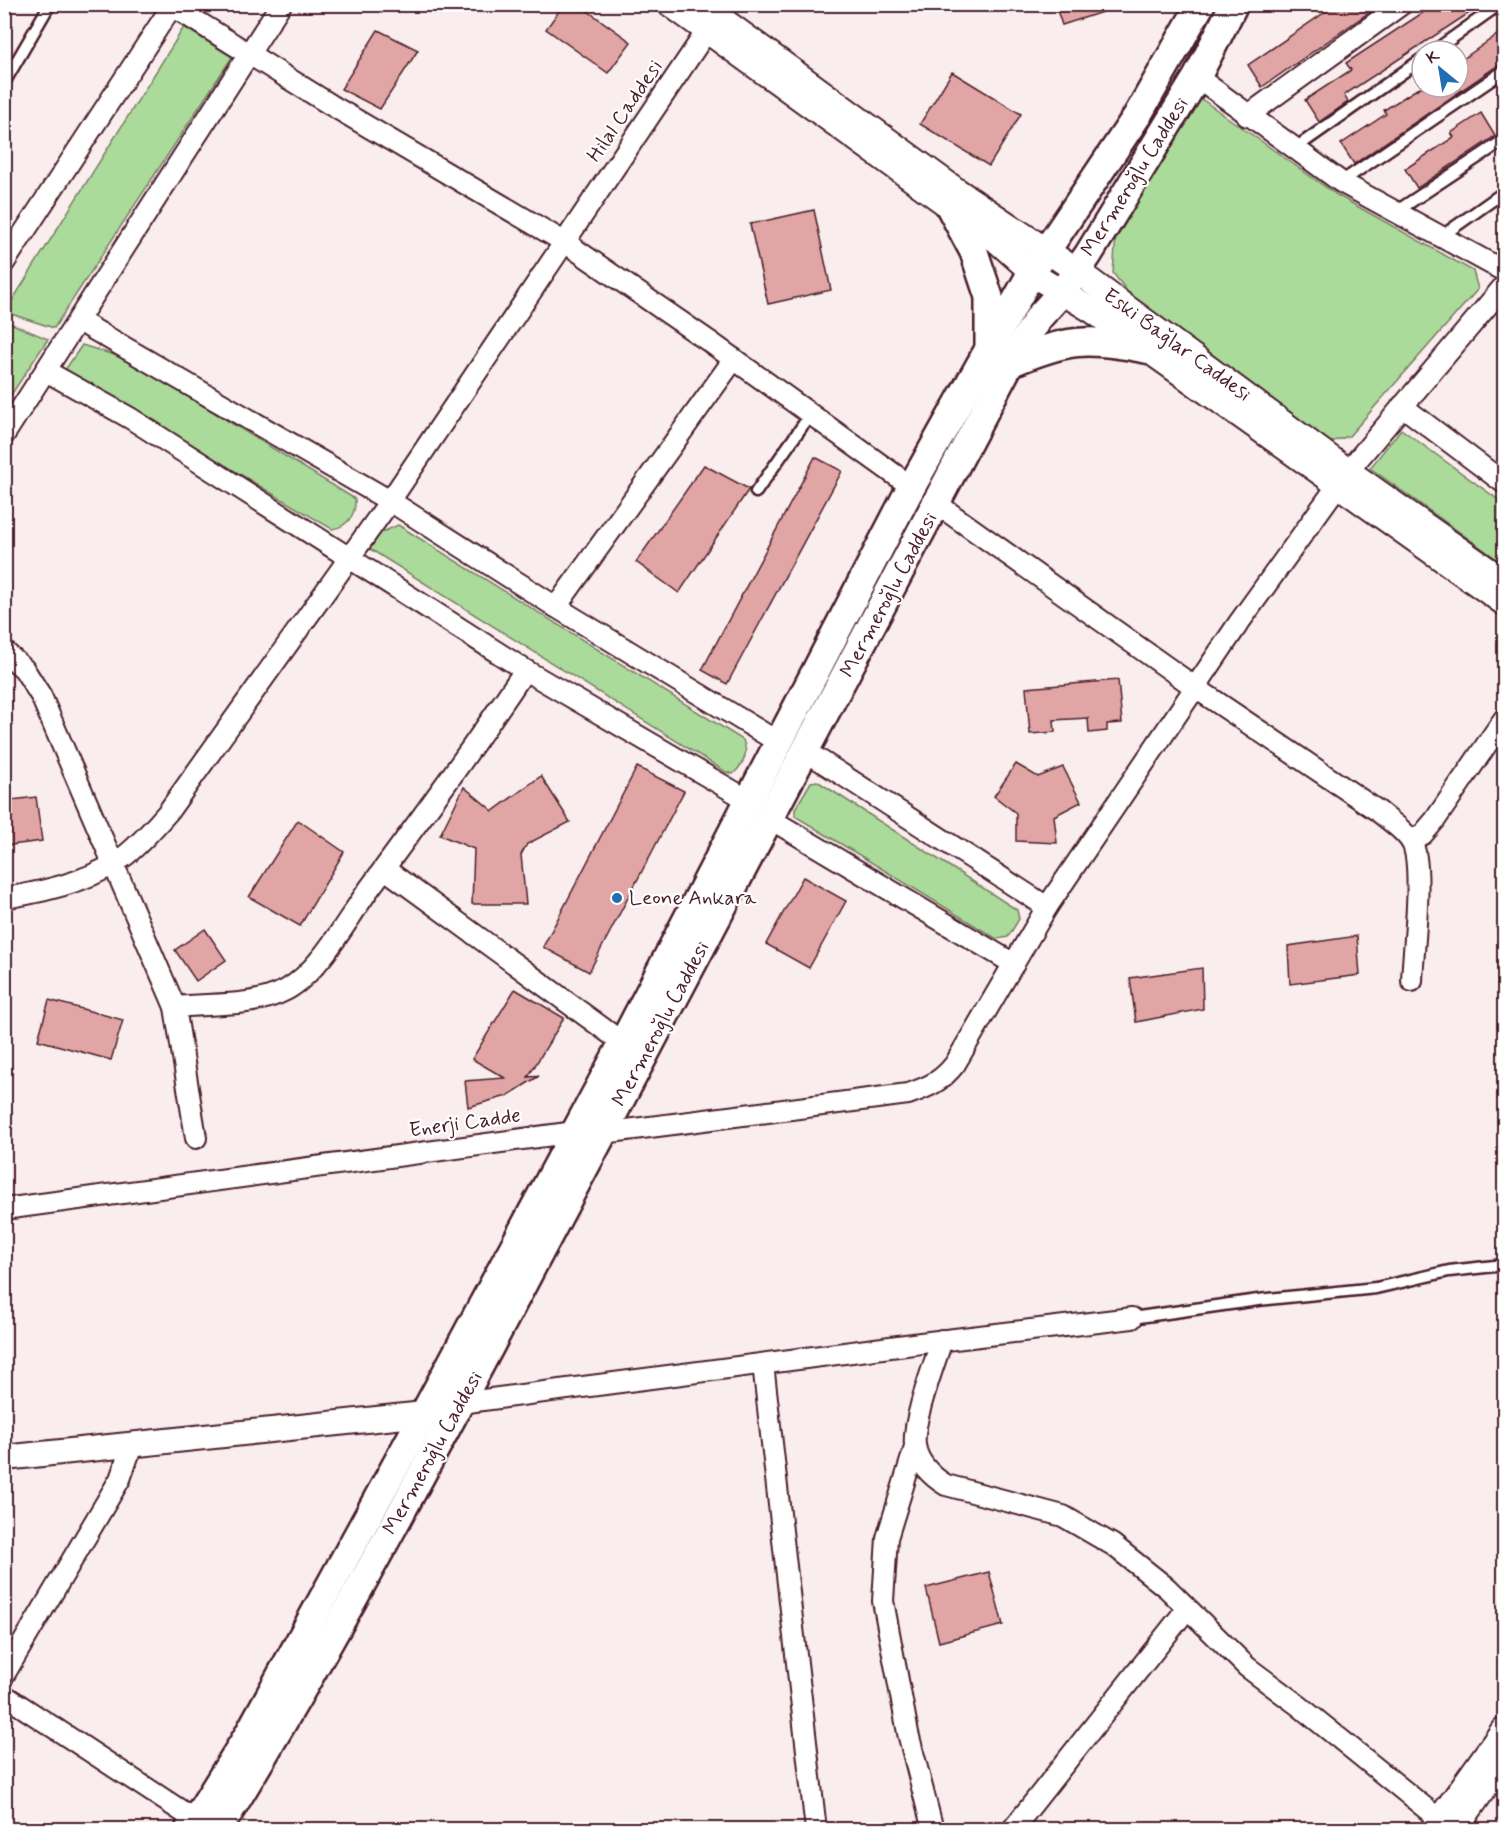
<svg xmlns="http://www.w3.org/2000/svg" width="1509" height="1834" font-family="Mynerve,sans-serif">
	<rect width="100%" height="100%" fill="#f9eded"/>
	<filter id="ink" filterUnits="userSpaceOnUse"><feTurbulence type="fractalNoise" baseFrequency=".0167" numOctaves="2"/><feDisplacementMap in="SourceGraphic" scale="12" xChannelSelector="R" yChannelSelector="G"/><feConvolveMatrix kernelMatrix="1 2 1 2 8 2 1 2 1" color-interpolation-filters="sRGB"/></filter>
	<g filter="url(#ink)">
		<g fill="#aadb9b" stroke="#7a7d63" stroke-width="1.5">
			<path d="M 184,27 L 232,57 L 54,328 L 5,312 Z"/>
			<path d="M 1200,98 L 1337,195 L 1473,271 L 1478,289 L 1349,436 L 1331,442 L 1140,308 L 1113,273 L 1116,235 Z"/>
			<path d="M 5,321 L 48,339 L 5,404 Z"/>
			<path d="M 82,345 L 127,359 L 355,499 C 356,514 348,527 332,529 L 65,370 Z"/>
			<path d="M 1401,429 L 1504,504 L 1504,564 L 1370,468 Z"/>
			<path d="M 398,525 L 743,740 C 749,753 743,765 733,774 L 726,772 L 370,549 L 380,533 Z"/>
			<path d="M 817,781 L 1017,910 L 1019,919 L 1008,937 L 997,939 L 795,816 L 795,809 L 811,782 Z"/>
		</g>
		<g fill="#e0a5a4" stroke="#4a1f2b" stroke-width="1.5">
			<path d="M 564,4 L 578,4 L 631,42 L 608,73 L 546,29 Z"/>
			<path d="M 1055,4 L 1118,4 L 1118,7 L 1062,25 Z"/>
			<path d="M 1337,4 L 1381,4 L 1262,87 L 1248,65 Z"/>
			<path d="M 1436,4 L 1483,4 L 1344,95 L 1348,102 L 1319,122 L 1305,100 L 1351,70 L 1346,63 Z"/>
			<path d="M 378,30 L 418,50 L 380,109 L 341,89 Z"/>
			<path d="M 1504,30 L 1504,61 L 1354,164 L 1341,144 L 1386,114 L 1384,110 L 1420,87 L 1458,87 L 1458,58 L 1460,61 Z"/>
			<path d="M 952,72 L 1021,114 L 989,166 L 920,124 Z"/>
			<path d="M 1481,113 L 1495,136 L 1417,188 L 1405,169 L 1454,137 L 1451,133 Z"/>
			<path d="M 814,210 L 831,290 L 768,304 L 750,224 Z"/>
			<path d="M 815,457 L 842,471 L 727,684 L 702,670 Z"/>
			<path d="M 704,465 L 749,489 L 679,593 L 636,562 Z"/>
			<path d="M 1118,680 L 1122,723 L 1107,724 L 1107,731 L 1089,733 L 1088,718 L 1054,720 L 1055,732 L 1030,734 L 1026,688 Z"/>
			<path d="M 1016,764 L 1038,777 L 1063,767 L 1081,802 L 1054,816 L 1057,843 L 1016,841 L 1016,813 L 994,796 Z"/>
			<path d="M 637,767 L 684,791 L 589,972 L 543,947 Z"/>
			<path d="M 541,776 L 570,822 L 527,844 L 521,855 L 526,904 L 472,904 L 474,849 L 440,835 L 464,787 L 493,811 Z"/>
			<path d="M 36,797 L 42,841 L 4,846 L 4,801 Z"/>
			<path d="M 298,820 L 344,852 L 300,926 L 249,897 Z"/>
			<path d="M 803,877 L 846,901 L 809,968 L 766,944 Z"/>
			<path d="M 205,929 L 226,960 L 196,981 L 175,950 Z"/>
			<path d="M 1357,936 L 1360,975 L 1290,984 L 1288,946 Z"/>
			<path d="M 1202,968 L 1203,1009 L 1136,1022 L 1130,978 Z"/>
			<path d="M 515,989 L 564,1018 L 528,1077 L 539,1076 L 507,1096 L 468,1107 L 465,1081 L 505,1078 L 472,1059 Z"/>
			<path d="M 49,1000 L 123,1020 L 111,1060 L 38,1040 Z"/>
			<path d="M 989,1572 L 1003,1625 L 939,1642 L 926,1588 Z"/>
		</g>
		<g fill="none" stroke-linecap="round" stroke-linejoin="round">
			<g stroke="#4a1f2b" stroke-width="15">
				<g id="service">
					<path d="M 1434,51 L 1500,4"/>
					<path d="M 4,83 L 50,4"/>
					<path d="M 1294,149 L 1422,59"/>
					<path d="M 1341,182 L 1504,71"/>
					<path d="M 1397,211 L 1504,140"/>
					<path d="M 1442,236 L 1504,192"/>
					<path d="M 756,492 L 810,415"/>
					<path d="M 1132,1318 L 1258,1300 L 1376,1288 L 1449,1271 L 1504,1265"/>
				</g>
			</g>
			<g stroke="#4a1f2b" stroke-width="24">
				<g id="minor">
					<path d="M 169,4 L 331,105 L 566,243 L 710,342 L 912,487"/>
					<path d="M 1197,77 L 1341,182 L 1504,271"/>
					<path d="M 1247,116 L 1402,4"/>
					<path d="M 4,263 L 172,6"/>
					<path d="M 79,321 L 390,501 L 556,607 L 778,742"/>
					<path d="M 46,371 L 130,418 L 525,670 L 748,800"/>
					<path d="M 1402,406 L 1504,483"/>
					<path d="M 4,435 L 281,4"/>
					<path d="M 937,504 L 1196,688 L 1378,811 C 1388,820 1405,830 1412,843 C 1424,866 1413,952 1412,981"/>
					<path d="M 556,607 L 734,359"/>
					<path d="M 4,651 L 24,669 L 41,696 L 175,1007 L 196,1138"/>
					<path d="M 807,752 L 1047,907"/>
					<path d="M 772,820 L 1014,964"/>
					<path d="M 1411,841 L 1423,834 L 1435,820 L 1504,719"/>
					<path d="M 385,869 L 623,1043"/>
					<path d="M 4,898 C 44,892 94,881 126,855 C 141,843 155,827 168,812 L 390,501 L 725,4"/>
					<path d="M 175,1007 C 212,1003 252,1008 286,990 C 319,972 347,920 369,889 C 422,817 475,745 525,670"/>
					<path d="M 4,1209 L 575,1132 L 603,1133 L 908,1094 C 929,1087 942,1081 955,1064 L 1047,907 L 1238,624 L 1348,471 L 1504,286"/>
					<path d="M 942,1340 C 934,1365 912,1422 915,1445 C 917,1462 932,1477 946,1485 L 1063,1516 L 1113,1545 L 1167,1588 L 1247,1667 L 1298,1705 L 1450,1828"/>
					<path d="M 763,1364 L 816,1830"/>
					<path d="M 460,1403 L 921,1343 L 1132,1318"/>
					<path d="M 915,1447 L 887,1538 L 883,1601 L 908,1733 L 933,1830"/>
					<path d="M 4,1675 L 120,1479 L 132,1445"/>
					<path d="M 4,1695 L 206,1827"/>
					<path d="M 1012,1830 L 1186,1610"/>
				</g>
			</g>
			<g stroke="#4a1f2b" stroke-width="28">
				<g id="tertiary">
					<path d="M 670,4 L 996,240 L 1040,279 L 1093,311 L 1504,603"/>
					<path d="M 701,4 L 956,190 L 1077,271 L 1348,471 L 1504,581"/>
					<path d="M 4,1458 L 424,1414"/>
					<path d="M 1432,1830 L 1504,1729"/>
					<path d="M 1455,1830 L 1504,1760"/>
				</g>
			</g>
			<g stroke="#4a1f2b" stroke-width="32">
				<g id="secondary">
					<path d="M 950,207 L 974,252 L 989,297 L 989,344"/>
					<path d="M 1010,363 C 1067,339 1086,337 1146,349"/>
					<path d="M 189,1830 L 247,1737 L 424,1414 L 623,1043 L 907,495 L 1032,272 L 1137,116 L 1201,4"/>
					<path d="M 218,1830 C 358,1604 478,1367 603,1133 C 739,877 876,621 1010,363 L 1039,317 L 1062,292 L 1088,255 L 1197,77 L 1234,4"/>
				</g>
			</g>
			<use href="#service" stroke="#fff" stroke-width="10"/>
			<use href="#minor" stroke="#fff" stroke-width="20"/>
			<use href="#tertiary" stroke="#fff" stroke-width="24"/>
			<use href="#secondary" stroke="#fff" stroke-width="27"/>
		</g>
	</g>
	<circle fill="#1f6fb2" stroke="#fff" stroke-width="2" cx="617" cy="898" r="6"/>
	<g text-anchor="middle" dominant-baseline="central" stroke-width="4.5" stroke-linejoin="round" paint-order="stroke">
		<g font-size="21" fill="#4a1f2b" stroke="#fff">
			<text transform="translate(625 111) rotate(-56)">Hilal Caddesi</text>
			<text transform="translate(1135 177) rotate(-58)">Mermeroğlu Caddesi</text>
			<text transform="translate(1177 345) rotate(36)">Eski Bağlar Caddesi</text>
			<text transform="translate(889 595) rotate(-62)">Mermeroğlu Caddesi</text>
			<text transform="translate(661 1024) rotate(-62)">Mermeroğlu Caddesi</text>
			<text transform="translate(465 1123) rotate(-8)">Enerji Cadde</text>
			<text transform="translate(433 1453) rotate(-61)">Mermeroğlu Caddesi</text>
		</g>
		<g font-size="21" fill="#4a1f2b" stroke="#fff" text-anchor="start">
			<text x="629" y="898">Leone Ankara</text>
		</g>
	</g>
	<rect width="1509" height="1834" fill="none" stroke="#fff" stroke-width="24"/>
	<rect x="12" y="12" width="1485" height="1810" fill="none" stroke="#4a1f2b" stroke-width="2" filter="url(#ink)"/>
	<g transform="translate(1440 69) rotate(330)"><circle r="28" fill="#ffffff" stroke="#b7a5aa" stroke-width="1.5"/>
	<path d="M0-4.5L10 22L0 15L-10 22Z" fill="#1f6fb2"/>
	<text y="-9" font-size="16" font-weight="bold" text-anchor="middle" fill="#4a1f2b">K</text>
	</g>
</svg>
